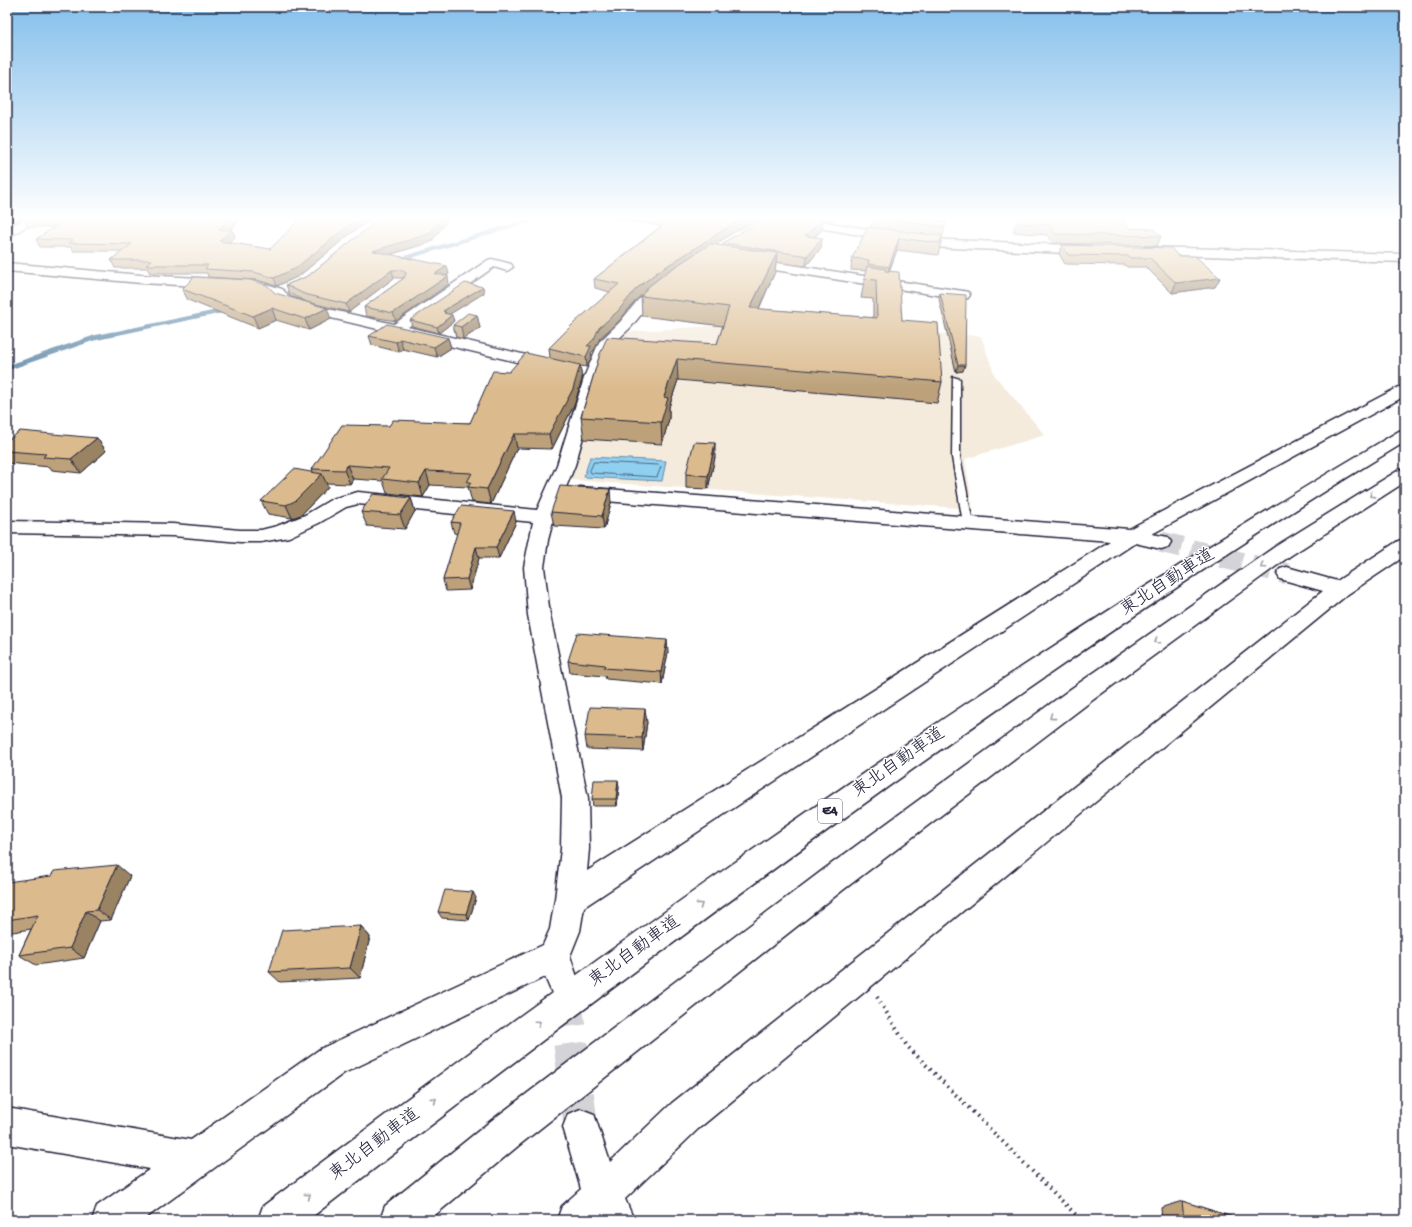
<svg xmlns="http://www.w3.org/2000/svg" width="1412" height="1227" font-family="'Gochi Hand','Klee One',sans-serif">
	<rect width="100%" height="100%" fill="#fff"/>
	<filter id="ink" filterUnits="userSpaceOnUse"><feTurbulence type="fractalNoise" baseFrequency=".025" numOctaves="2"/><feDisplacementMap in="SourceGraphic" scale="8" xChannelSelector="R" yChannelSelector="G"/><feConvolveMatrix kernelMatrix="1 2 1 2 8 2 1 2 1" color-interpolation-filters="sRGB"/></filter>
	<g filter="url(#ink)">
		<path fill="#f4ebdd" d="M 723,320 L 981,336 L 995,376 L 1045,435 L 965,459 L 973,509 L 570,480 L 588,424 L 605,356 L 624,332 L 715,326 Z"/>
		<path fill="#8fcff0" stroke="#638aa8" d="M 590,457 L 666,461 L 662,481 L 584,477 Z"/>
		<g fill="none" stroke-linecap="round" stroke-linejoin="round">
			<path stroke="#4e6783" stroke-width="1" d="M 594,462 L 659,465 L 661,467 L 657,477 L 591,473 L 590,471 Z"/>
			<g stroke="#638aa8" stroke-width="4">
				<path d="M 398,260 L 537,218"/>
				<path d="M 108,335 L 227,310"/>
			</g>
			<path stroke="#638aa8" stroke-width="5" d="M 7,368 L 94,338 L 113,334"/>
			<path stroke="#d3d3d8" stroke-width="21" stroke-dasharray="21 10" stroke-linecap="butt" d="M 1161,542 L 1287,574"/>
			<path stroke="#d3d3d8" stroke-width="34" stroke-dasharray="34 17" stroke-linecap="butt" d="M 564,993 L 581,1127"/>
			<g stroke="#22223b" stroke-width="3">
				<path id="lane" d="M 953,377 L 960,379 L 960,457 L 973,523 L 968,526 L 963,523 L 952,457 Z"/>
			</g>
			<g stroke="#22223b" stroke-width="3">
				<g id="street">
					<path d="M 25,218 L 38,218 L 7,239 L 7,230 Z"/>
					<path d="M 746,258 L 963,291 L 968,292 L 970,295 L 968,298 L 963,299 L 742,265 L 740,262 L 742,259 Z"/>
					<path d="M 492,259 L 511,264 L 513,267 L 507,271 L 494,267 L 408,327 L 556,362 L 559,365 L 556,368 L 551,370 L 310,313 L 280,303 L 272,295 L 255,289 L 141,283 L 7,271 L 7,263 L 141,275 L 257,281 L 282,289 L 290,297 L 319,307 L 394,324 L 488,260 Z"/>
					<path d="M 664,281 L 669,282 L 671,285 L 669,288 L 648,306 L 630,328 L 613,344 L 601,375 L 575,465 L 554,517 L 548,540 L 544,567 L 550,615 L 588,798 L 589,849 L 587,871 L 1110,541 L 580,499 L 573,497 L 571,493 L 573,489 L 580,487 L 1129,529 L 1399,387 L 1405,385 L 1405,396 L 1152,534 L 1168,537 L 1171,542 L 1168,547 L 1161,549 L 1135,543 L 584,907 L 580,931 L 570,956 L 578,980 L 573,991 L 562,996 L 551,991 L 545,977 L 344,1073 L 143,1220 L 92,1220 L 97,1206 L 150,1169 L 7,1144 L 7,1108 L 191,1140 L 320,1049 L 543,945 L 550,929 L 555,899 L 561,849 L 562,798 L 528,615 L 524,567 L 533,522 L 358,504 L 346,507 L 319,523 L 289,537 L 261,542 L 240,542 L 173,536 L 7,533 L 7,521 L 173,524 L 240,530 L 261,530 L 277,526 L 305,515 L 332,499 L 358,492 L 537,510 L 557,465 L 585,375 L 599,342 L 620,322 L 638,300 L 659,282 Z"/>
					<path d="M 1405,539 L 1405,556 L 1348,594 L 698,1129 L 625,1199 L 634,1220 L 557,1220 L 562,1206 L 581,1189 L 563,1127 L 568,1114 L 581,1109 L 594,1114 L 610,1162 L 672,1103 L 1323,591 L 1280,579 L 1277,574 L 1280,569 L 1287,567 L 1337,581 L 1398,541 Z"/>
				</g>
			</g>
			<g stroke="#22223b" stroke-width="3">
				<g id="secondary">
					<path d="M 775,218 L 801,218 L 928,239 L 1090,246 L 1096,250 L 1090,254 L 928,247 L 780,221 Z"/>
					<path d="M 1144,247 L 1405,254 L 1405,262 L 1140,254 L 1138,251 Z"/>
				</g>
			</g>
			<g stroke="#22223b" stroke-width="3">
				<g id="highway">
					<path d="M 1405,430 L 1405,442 C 1276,520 1150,604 1026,690 C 781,859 543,1038 308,1220 L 258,1220 L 263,1206 C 630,931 1004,664 1399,431 Z"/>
					<path d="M 1405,469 L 1405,482 L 1290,556 L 1090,702 L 843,890 L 518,1146 L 429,1220 L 380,1220 L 385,1206 L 492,1120 L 823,870 L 1072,688 L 1276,546 L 1399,470 Z"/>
				</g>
			</g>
			<path stroke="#22223b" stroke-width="4" stroke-dasharray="1.5 4.5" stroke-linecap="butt" d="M 877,997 L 907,1046 L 1081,1220"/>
			<use href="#lane" fill="#fff" fill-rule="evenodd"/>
			<use href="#street" fill="#fff" fill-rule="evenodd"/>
			<use href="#secondary" fill="#fff" fill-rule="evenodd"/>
			<use href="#highway" fill="#fff" fill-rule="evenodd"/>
		</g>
		<g fill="#bca17a" stroke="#22223b">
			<path d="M 7,218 L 22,218 L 10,226 L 7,226 Z"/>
			<path d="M 25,218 L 243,218 L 230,230 L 232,230 L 235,237 L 229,243 L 270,249 L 301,218 L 373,218 L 350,234 L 299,276 L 277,286 L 257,280 L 208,277 L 207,273 L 150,273 L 147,268 L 115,268 L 111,260 L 122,251 L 73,251 L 71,247 L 40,247 L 36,239 L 55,227 L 28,227 L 24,219 Z"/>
			<path d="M 380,218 L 449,218 L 431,242 L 389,255 L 449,274 L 446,276 L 449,284 L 396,321 L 366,316 L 364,307 L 404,278 L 394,278 L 349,312 L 307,302 L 289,293 L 286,285 L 308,276 Z"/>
			<path d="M 609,218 L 760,218 L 733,233 L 715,244 L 723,246 L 723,243 L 764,218 L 835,218 L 832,221 L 823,220 L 822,230 L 815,237 L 822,238 L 821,248 L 806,266 L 776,262 L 775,272 L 759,309 L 873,318 L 873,299 L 861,298 L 866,271 L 851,270 L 852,258 L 871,227 L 873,218 L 946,222 L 938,255 L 897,250 L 889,271 L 902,320 L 942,382 L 937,403 L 678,380 L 669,407 L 669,419 L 662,444 L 584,439 L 581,417 L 600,354 L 717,344 L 723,326 L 642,316 L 641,296 L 637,299 L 619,321 L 600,338 L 595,349 L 591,353 L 592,356 L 587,367 L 580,366 L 582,379 L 575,403 L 552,449 L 517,448 L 491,504 L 472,502 L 468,487 L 430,485 L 423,497 L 387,493 L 383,481 L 353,479 L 350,484 L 326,483 L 328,487 L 301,515 L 292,518 L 268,514 L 261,501 L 313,472 L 312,469 L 389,426 L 470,423 L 509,372 L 550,358 L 549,348 L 610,292 L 595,288 L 594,279 L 661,226 Z"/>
			<path d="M 1016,223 L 1129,228 L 1161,236 L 1157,246 L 1053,243 L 1047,235 L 1013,232 Z"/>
			<path d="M 1062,245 L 1178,256 L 1220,278 L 1215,287 L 1172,293 L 1146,267 L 1127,267 L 1125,265 L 1065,264 L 1059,254 Z"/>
			<path d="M 483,287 L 484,293 L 449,314 L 454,321 L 439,333 L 412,326 L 410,320 Z"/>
			<path d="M 182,289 L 275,293 L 331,319 L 309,330 L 276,320 L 258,328 L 188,300 Z"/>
			<path d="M 940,293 L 963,371 L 956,372 L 939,299 Z"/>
			<path d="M 477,315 L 480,328 L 463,339 L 456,337 L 453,325 Z"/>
			<path d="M 369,336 L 448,338 L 451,348 L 437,357 L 403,349 L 399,352 L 372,345 Z"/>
			<path d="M 97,438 L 106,451 L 81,473 L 52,470 L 50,467 L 7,463 L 7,441 Z"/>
			<path d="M 715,457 L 708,489 L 686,488 L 686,474 Z"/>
			<path d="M 411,498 L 415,511 L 405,529 L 367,526 L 361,512 Z"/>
			<path d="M 611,503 L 604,529 L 554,526 L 551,512 Z"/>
			<path d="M 451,522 L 516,522 L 499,558 L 479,558 L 470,590 L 446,591 L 443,580 L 457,534 L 454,533 Z"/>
			<path d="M 668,652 L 662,684 L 606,679 L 605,676 L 570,673 L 568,661 Z"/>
			<path d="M 647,722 L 643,751 L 587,749 L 585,736 Z"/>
			<path d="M 619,787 L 617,806 L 593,806 L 592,799 Z"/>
			<path d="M 130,876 L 111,920 L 100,921 L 84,958 L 36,965 L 19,955 L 31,929 L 7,933 L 7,882 Z"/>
			<path d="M 476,898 L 469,920 L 442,918 L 438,912 Z"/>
			<path d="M 361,926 L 370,937 L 360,978 L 280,982 L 269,972 Z"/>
			<path d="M 1182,1201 L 1242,1220 L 1162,1220 L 1161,1208 Z"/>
		</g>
		<g fill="#998363" stroke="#22223b">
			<path d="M 7,218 L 22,218 L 10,226 L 7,222 Z"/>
			<path d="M 231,218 L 243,218 L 221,237 L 218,230 Z"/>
			<path d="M 360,218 L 373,218 L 350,234 L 299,276 L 277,286 L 274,278 Z"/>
			<path d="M 441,218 L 449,218 L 431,242 L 375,259 L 373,251 Z"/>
			<path d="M 743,218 L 760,218 L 733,233 L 656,283 L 637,299 L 619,321 L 600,338 L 595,349 L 591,353 L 592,356 L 587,367 L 586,357 L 587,346 L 599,328 L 636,289 L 656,273 L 733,224 Z"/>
			<path d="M 823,220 L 822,230 L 804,246 L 805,236 Z"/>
			<path d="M 232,230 L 235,237 L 223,249 L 219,241 Z"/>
			<path d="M 822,238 L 821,248 L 806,266 L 807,256 Z"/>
			<path d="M 899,238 L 897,250 L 887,278 L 889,267 Z"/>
			<path d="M 777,253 L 775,272 L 750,328 L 750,308 Z"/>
			<path d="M 447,266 L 449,274 L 437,282 L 435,274 Z"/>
			<path d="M 392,270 L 394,278 L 349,312 L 346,304 Z"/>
			<path d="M 448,276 L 449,284 L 396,321 L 393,313 Z"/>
			<path d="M 1220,278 L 1215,287 L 1172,293 L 1176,283 Z"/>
			<path d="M 483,287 L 484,293 L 447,316 L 443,311 Z"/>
			<path d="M 272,308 L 276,320 L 258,328 L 253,316 Z"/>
			<path d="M 327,308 L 331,319 L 309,330 L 305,319 Z"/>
			<path d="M 452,315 L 454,321 L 439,333 L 437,327 Z"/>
			<path d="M 477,315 L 480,328 L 463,339 L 461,327 Z"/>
			<path d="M 448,338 L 451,348 L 437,357 L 434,347 Z"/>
			<path d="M 400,339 L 403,349 L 399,352 L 396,342 Z"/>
			<path d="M 677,359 L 678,380 L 669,407 L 669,419 L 662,444 L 661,422 L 664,397 Z"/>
			<path d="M 580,365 L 582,379 L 575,403 L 552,449 L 549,434 Z"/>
			<path d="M 958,365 L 965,365 L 963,371 L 956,372 Z"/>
			<path d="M 514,434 L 517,448 L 491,504 L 487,489 Z"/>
			<path d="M 97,438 L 106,451 L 81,473 L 71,459 Z"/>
			<path d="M 715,443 L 715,457 L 708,489 L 708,476 Z"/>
			<path d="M 347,465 L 353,479 L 350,484 L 344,470 Z"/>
			<path d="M 426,471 L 430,485 L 423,497 L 419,483 Z"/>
			<path d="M 322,474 L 328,487 L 301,515 L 292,518 L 286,505 Z"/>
			<path d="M 610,489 L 611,503 L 604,529 L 602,516 Z"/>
			<path d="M 411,498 L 415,511 L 405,529 L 400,515 Z"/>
			<path d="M 514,511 L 516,522 L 499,558 L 496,547 Z"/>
			<path d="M 476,547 L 479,558 L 470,590 L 467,579 Z"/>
			<path d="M 667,640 L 668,652 L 662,684 L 661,672 Z"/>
			<path d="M 645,709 L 647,722 L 643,751 L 642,738 Z"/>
			<path d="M 618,780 L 619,787 L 617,806 L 616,799 Z"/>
			<path d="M 117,865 L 130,876 L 111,920 L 97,910 Z"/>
			<path d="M 473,892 L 476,898 L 469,920 L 466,914 Z"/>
			<path d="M 86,911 L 100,921 L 84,958 L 70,948 Z"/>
			<path d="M 361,926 L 370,937 L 360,978 L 350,968 Z"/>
		</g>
		<g fill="#dbbb8e" stroke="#22223b">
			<path d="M 25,218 L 231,218 L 218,230 L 232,230 L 219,241 L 270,249 L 301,218 L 360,218 L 348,226 L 296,268 L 274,278 L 254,272 L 205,269 L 208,265 L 146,265 L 152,260 L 111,260 L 132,244 L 68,243 L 73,240 L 36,239 L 67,219 L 24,219 Z"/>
			<path d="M 380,218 L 441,218 L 429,234 L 373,251 L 447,266 L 435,274 L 448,276 L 393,313 L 364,307 L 404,278 L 406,273 L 403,270 L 392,270 L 346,304 L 304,294 L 286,285 L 308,276 Z"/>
			<path d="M 668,218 L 743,218 L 733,224 L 656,273 L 636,289 L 618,311 L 599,328 L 594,339 L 587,346 L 591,346 L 586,357 L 549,348 L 574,323 L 619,284 L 594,279 L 671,219 Z"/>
			<path d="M 764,218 L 817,218 L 823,220 L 805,236 L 822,238 L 807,256 L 723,243 Z"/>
			<path d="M 874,218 L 914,218 L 946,222 L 945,227 Z"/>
			<path d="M 1018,218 L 1122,218 L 1129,228 L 1153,229 L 1161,236 L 1055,234 L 1050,225 L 1016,223 Z"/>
			<path d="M 868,227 L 942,236 L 940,243 L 899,238 L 889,267 L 868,264 L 869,260 L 852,258 Z"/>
			<path d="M 710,244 L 777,253 L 750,308 L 877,318 L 876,280 L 864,279 L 867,266 L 886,269 L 885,271 L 899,272 L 902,320 L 938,323 L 942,382 L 677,359 L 664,397 L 668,398 L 661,422 L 581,417 L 600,354 L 607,337 L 717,344 L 729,307 L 641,296 L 648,287 L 667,272 Z"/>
			<path d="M 1062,245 L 1171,248 L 1178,256 L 1195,256 L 1220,278 L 1176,283 L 1150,258 L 1130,258 L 1128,256 L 1068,255 Z"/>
			<path d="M 194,277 L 250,280 L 267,285 L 275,293 L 327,308 L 305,319 L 272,308 L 253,316 L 182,289 Z"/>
			<path d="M 465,283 L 483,287 L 443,311 L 446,312 L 444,313 L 452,315 L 437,327 L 410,320 Z"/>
			<path d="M 940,293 L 966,295 L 965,365 L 958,365 Z"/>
			<path d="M 468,313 L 477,315 L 461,327 L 453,325 Z"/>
			<path d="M 387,324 L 448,338 L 434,347 L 400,339 L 396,342 L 369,336 Z"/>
			<path d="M 526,353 L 580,365 L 573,389 L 549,434 L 514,434 L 487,489 L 468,487 L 471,482 L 467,482 L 472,473 L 426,471 L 419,483 L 382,479 L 389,468 L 347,465 L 344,470 L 312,469 L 342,425 L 389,426 L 393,420 L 470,423 L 493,371 L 509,372 Z"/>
			<path d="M 20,431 L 97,438 L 71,459 L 43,457 L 46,454 L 7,451 L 7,441 Z"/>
			<path d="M 694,442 L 715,443 L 708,476 L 686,474 Z"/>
			<path d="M 294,469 L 322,474 L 295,501 L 286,505 L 261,501 Z"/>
			<path d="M 560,486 L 610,489 L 602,516 L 551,512 Z"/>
			<path d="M 373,494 L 411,498 L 400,515 L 361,512 Z"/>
			<path d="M 461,506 L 514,511 L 496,547 L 476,547 L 467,579 L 443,580 L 460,523 L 451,522 Z"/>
			<path d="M 577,633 L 667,640 L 661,672 L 604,668 L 605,665 L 568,661 Z"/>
			<path d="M 590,707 L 645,709 L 642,738 L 585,736 Z"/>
			<path d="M 594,780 L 618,780 L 616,799 L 592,799 Z"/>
			<path d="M 117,865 L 97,910 L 86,911 L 70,948 L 19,955 L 38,915 L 7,920 L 7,882 L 51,876 L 54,871 Z"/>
			<path d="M 445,890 L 473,892 L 466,914 L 438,912 Z"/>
			<path d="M 361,926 L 350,968 L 269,972 L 282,930 Z"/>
			<path d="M 1182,1201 L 1242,1220 L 1184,1220 Z"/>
		</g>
		<defs><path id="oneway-chevron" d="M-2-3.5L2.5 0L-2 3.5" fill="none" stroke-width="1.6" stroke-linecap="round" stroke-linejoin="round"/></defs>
		<g stroke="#9c9ca7">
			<use href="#oneway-chevron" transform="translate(1372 495) rotate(148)"/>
			<use href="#oneway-chevron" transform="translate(1263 566) rotate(145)"/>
			<use href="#oneway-chevron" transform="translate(1157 641) rotate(145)"/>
			<use href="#oneway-chevron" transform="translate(1052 717) rotate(143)"/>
			<use href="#oneway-chevron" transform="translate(700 905) rotate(-36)"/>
			<use href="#oneway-chevron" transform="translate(538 1023) rotate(-36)"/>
			<use href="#oneway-chevron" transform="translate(434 1100) rotate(-37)"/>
			<use href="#oneway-chevron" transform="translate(308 1196) rotate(-37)"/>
		</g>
	</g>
	<linearGradient id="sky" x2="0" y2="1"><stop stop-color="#84bfeb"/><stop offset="0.56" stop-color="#fff"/><stop offset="1" stop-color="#fff" stop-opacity="0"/></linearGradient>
	<rect width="1412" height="390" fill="url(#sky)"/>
	<g text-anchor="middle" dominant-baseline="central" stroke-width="3" stroke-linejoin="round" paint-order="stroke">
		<rect fill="#fff" stroke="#646476" stroke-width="1" x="818" y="799" width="24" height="24" rx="3"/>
		<g font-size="14" font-weight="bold" fill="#22223b">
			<text x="830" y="811">E4</text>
		</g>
		<g font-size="18" fill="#22223b" stroke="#fff">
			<text transform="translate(1168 583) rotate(-33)">東北自動車道</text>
			<text transform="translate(899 763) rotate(-35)">東北自動車道</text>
			<text transform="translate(635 952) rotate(-36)">東北自動車道</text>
			<text transform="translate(375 1145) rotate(-37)">東北自動車道</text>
		</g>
	</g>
	<rect width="1412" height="1227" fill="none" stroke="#fff" stroke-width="24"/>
	<rect x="12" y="12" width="1388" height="1203" fill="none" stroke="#22223b" stroke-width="1.5" filter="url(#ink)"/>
</svg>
